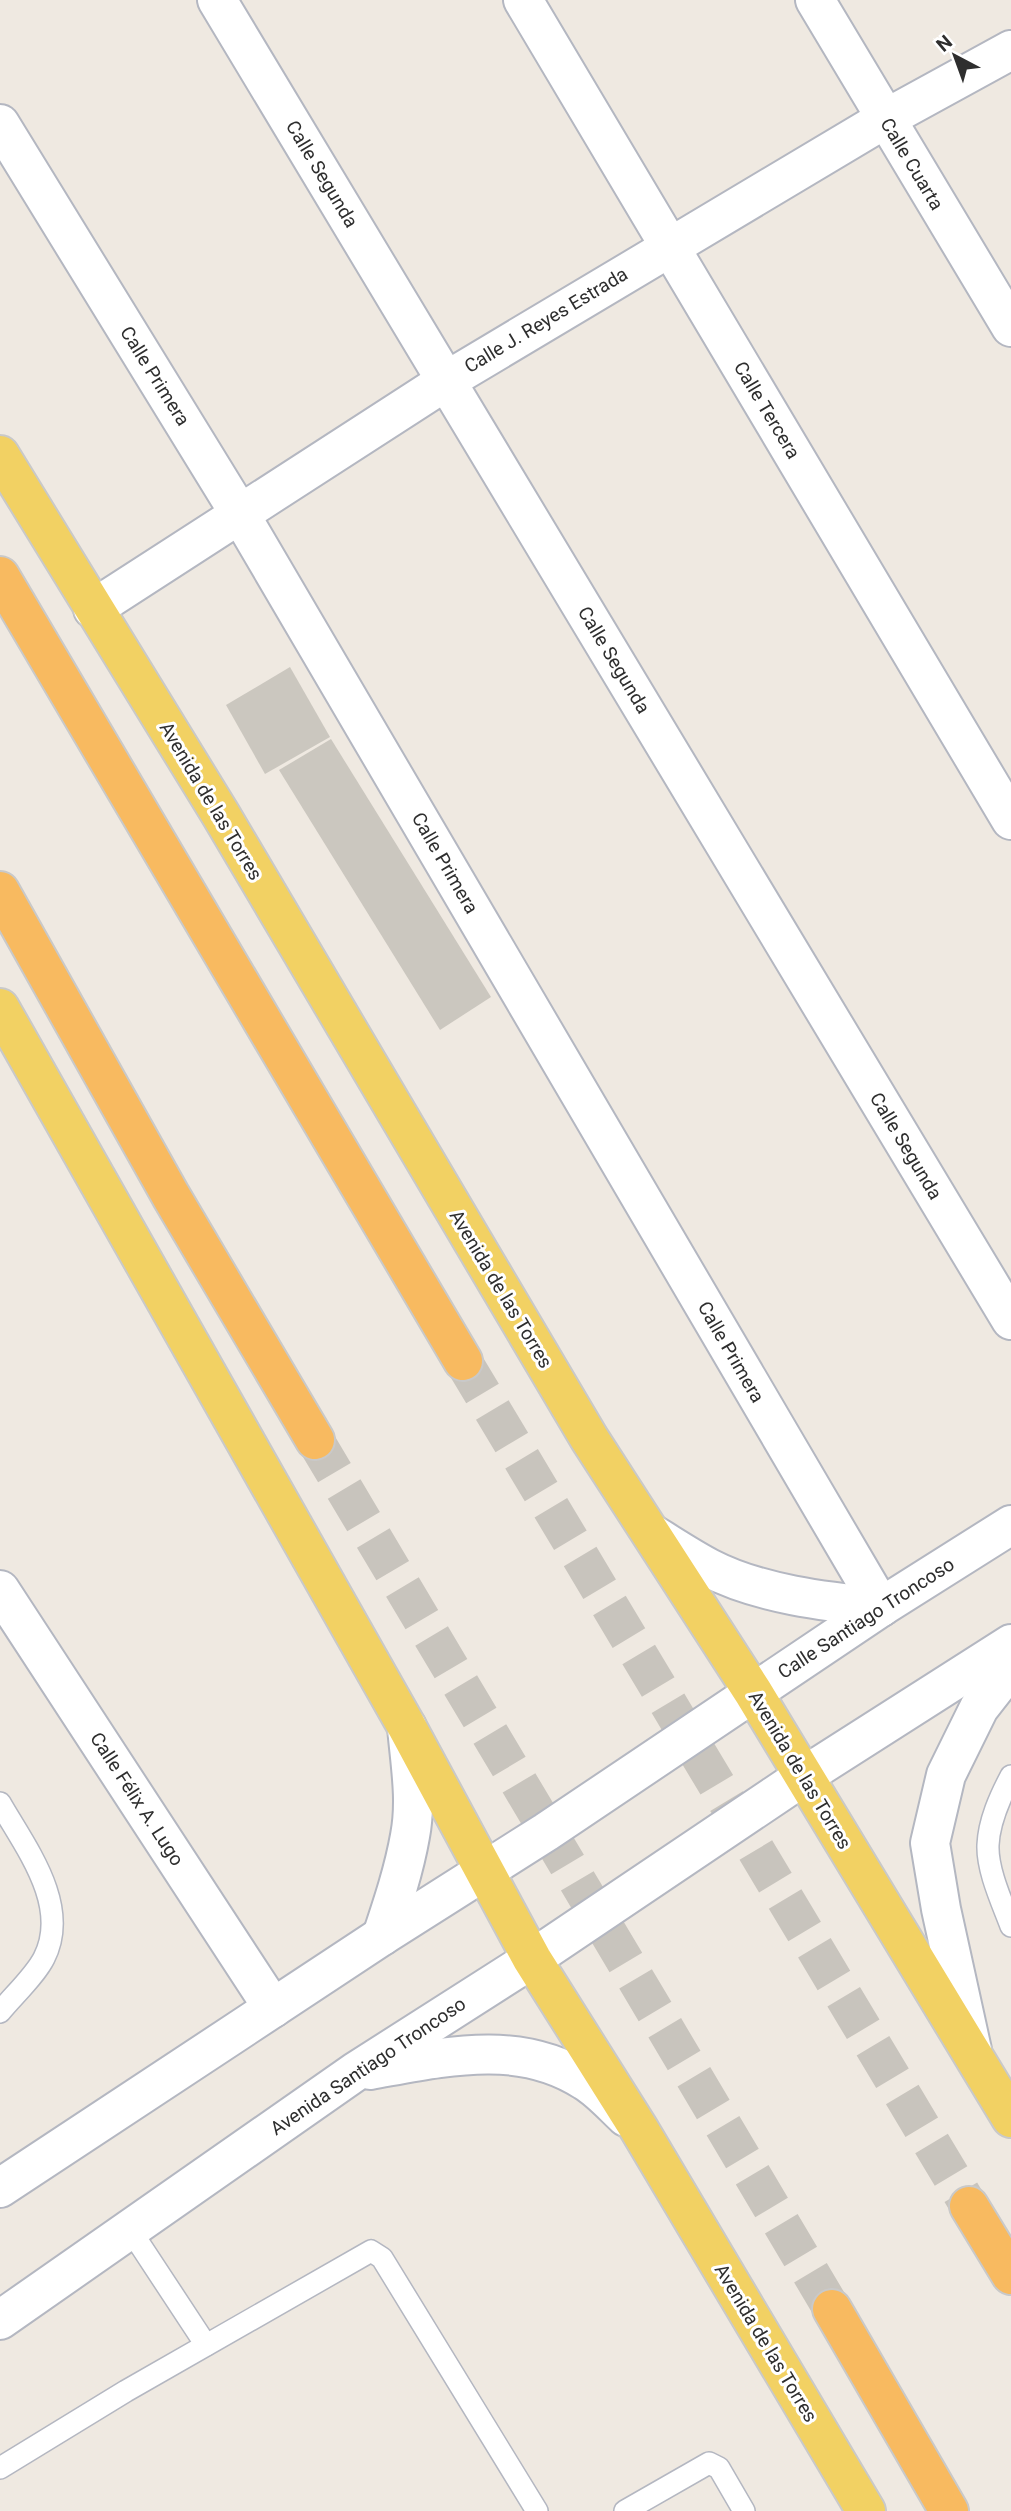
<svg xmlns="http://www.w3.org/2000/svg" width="1011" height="2511" font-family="Roboto,sans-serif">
	<rect width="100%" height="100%" fill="#efe9e1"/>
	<g fill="#cbc7bf">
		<path d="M 290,667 L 330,737 L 265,774 L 226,705 Z"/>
		<path d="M 331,739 L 491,997 L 440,1030 L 279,770 Z"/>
	</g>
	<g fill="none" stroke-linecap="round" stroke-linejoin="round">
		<g stroke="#c8c4bd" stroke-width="38" stroke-dasharray="38 19" stroke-linecap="butt">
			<path d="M 463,1361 L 969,2206"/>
			<path d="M 315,1440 L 832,2309"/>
		</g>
		<g stroke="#b4b7c1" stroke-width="24">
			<g id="service">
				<path d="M 1011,1776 C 1000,1797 989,1821 988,1845 C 987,1870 1002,1902 1011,1926"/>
				<path d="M 0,1803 C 25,1847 71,1905 44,1958 C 35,1976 13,1996 0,2012"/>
				<path d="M 129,2228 L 206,2345"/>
				<path d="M 0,2468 L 126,2391 L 371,2251 L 382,2258 L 537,2511"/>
				<path d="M 625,2511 L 709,2463 L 719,2468 L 744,2511"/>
			</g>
		</g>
		<g stroke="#b4b7c1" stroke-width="42">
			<g id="minor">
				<path d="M 217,0 L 1011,1320"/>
				<path d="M 523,0 L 1011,820"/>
				<path d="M 815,0 L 1011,327"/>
				<path d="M 0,124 L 241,516 L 881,1607"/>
				<path d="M 0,1590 L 273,2008"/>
			</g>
		</g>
		<g stroke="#b4b7c1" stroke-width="42">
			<path id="tertiary" d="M 93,609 L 446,381 L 885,119 L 1011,50"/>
		</g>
		<g stroke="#b4b7c1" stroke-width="42">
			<g id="secondary">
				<path d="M 654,1535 C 672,1546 690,1558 709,1568 C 759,1594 826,1602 881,1607"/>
				<path d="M 382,1936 C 393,1903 404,1870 410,1836 C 417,1800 410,1763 407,1727"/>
				<path d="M 972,2050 L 941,1909 L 930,1843 L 946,1775 L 979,1708 L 1011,1667"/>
				<path d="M 370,2070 C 443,2057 519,2038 585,2081 C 600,2090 613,2105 626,2117"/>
				<path d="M 0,2188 L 382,1936 L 546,1832 L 881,1607 L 1011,1525"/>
				<path d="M 0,2320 L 355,2072 L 532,1959 L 804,1776 L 1011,1644"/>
			</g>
		</g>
		<g stroke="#c9c9c9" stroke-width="42">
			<g id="primary">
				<path d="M 0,455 L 221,815 L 589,1438 L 753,1692 L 1011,2118"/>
				<path d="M 0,1008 L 407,1727 L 532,1959 L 639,2129 L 866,2511"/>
			</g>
		</g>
		<g stroke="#c9c9c9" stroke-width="42">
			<g id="trunk">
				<path d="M 0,576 L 463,1361"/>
				<path d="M 0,891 L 171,1196 L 315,1440"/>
				<path d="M 969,2206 L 1011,2275"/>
				<path d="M 832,2309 L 949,2511"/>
			</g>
		</g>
		<use href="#service" stroke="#fff" stroke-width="21"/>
		<use href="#minor" stroke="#fff" stroke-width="38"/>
		<use href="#tertiary" stroke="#fff" stroke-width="38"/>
		<use href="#secondary" stroke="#fff" stroke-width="38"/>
		<use href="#primary" stroke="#f2d163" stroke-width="38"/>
		<use href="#trunk" stroke="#f8ba60" stroke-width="38"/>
	</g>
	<g text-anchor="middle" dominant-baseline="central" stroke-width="6" stroke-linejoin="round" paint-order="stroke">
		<g font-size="19" fill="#2e2e2e" stroke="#fff">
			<text transform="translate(912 164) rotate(59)">Calle Cuarta</text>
			<text transform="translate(322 174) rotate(59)">Calle Segunda</text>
			<text transform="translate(546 320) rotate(-31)">Calle J. Reyes Estrada</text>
			<text transform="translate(155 376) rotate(58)">Calle Primera</text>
			<text transform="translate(767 410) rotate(59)">Calle Tercera</text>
			<text transform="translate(614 660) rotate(59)">Calle Segunda</text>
			<text transform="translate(211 801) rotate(59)">Avenida de las Torres</text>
			<text transform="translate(445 863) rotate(60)">Calle Primera</text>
			<text transform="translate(906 1146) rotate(59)">Calle Segunda</text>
			<text transform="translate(501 1289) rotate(59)">Avenida de las Torres</text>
			<text transform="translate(731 1352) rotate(60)">Calle Primera</text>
			<text transform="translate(866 1618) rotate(-33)">Calle Santiago Troncoso</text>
			<text transform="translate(800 1770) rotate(59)">Avenida de las Torres</text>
			<text transform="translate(137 1799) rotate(57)">Calle Félix A. Lugo</text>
			<text transform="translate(368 2066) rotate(-34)">Avenida Santiago Troncoso</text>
			<text transform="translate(766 2343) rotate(59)">Avenida de las Torres</text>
		</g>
	</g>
	<g transform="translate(955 56) rotate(319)" stroke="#ffffff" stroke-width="5" paint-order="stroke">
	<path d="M0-5L12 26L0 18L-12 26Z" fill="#2e2e2e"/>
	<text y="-10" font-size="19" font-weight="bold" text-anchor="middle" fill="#2e2e2e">N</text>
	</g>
</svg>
